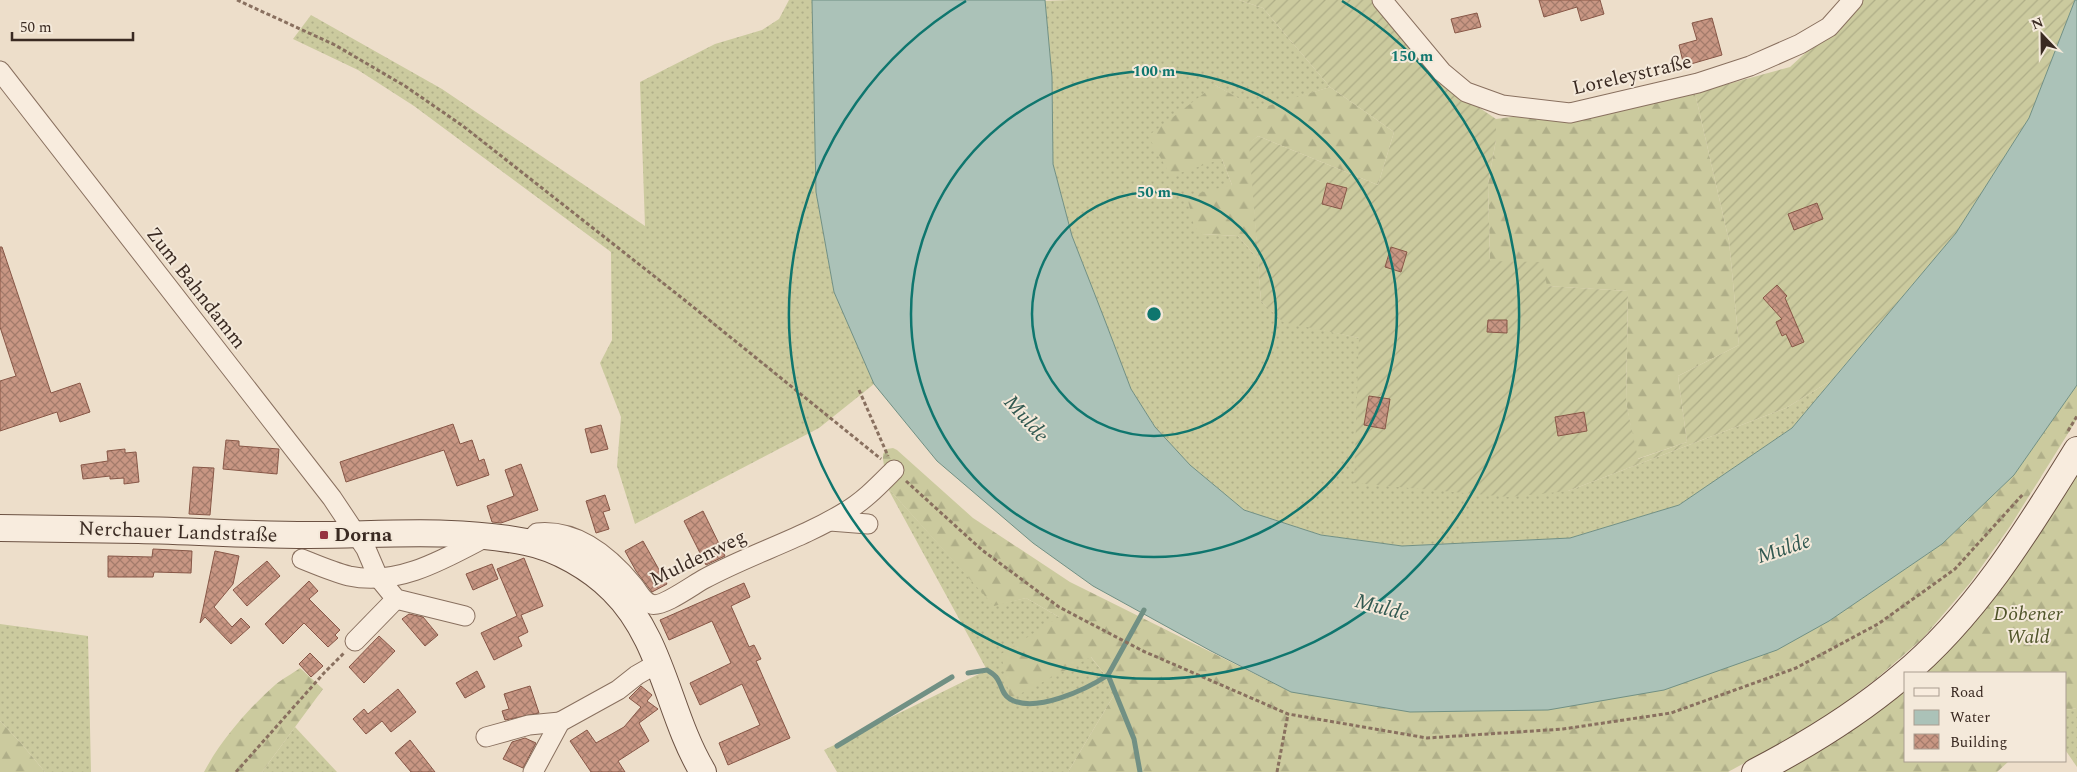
<svg xmlns="http://www.w3.org/2000/svg" width="2077" height="772" font-family="Spectral,serif">
	<defs>
		<pattern id="grass-dots" width="8" height="8" patternUnits="userSpaceOnUse" patternTransform="scale(1.25)"><rect width="8" height="8" fill="#cbca9e"/><path d="M2 2h.1M6 6h.1" fill="none" stroke="#afae88" stroke-width="1.8" stroke-linecap="round"/></pattern>
		<pattern id="forest-firs" width="22" height="20" patternUnits="userSpaceOnUse" patternTransform="scale(1.25)"><rect width="22" height="20" fill="#cbca9e"/><path d="M5 1l3.5 6h-7zM16 11l3.5 6h-7z" fill="#afae88"/></pattern>
		<pattern id="garden-furrows" width="10" height="10" patternUnits="userSpaceOnUse" patternTransform="scale(1.25)"><rect width="10" height="10" fill="#cbca9e"/><path d="M-1 1l2-2M0 10L10 0M9 11l2-2" fill="none" stroke="#afae88"/></pattern>
		<pattern id="building-cross-hatch" width="8" height="8" patternUnits="userSpaceOnUse" patternTransform="scale(1.25)"><rect width="8" height="8" fill="#c89683"/><path d="M0 0l8 8M0 8l8-8" fill="none" stroke="#a37b6b"/></pattern>
	</defs>
	<rect width="100%" height="100%" fill="#eddeca"/>
	<g fill="url(#grass-dots)">
		<path d="M 789,0 L 812,0 L 816,192 L 834,292 L 874,384 L 819,428 L 635,524 L 617,466 L 621,417 L 600,363 L 612,340 L 611,252 L 414,106 L 358,70 L 293,39 L 311,15 L 442,89 L 645,226 L 640,82 L 715,44 L 762,30 L 779,19 Z"/>
		<path d="M 1070,0 L 1239,0 L 1263,8 L 1330,87 L 1258,110 L 1215,85 L 1222,159 L 1232,185 L 1202,234 L 1238,236 L 1258,259 L 1261,301 L 1283,321 L 1359,338 L 1568,491 L 1786,408 L 1832,380 L 1792,428 L 1679,505 L 1570,538 L 1402,546 L 1321,535 L 1244,510 L 1190,465 L 1155,427 L 1131,389 L 1072,236 L 1053,164 L 1052,77 L 1045,1 Z"/>
		<path d="M 887,487 L 994,605 L 1026,598 L 1059,617 L 1117,690 L 1068,772 L 837,772 L 824,750 L 987,670 Z"/>
		<path d="M 0,624 L 88,636 L 91,772 L 45,772 L 20,742 L 0,721 Z"/>
		<path d="M 2077,708 L 2077,767 L 2066,751 L 2066,710 Z"/>
		<path d="M 295,727 L 337,772 L 262,772 Z"/>
	</g>
	<g fill="url(#forest-firs)">
		<path d="M 1215,85 L 1258,109 L 1330,87 L 1394,132 L 1378,185 L 1258,136 L 1250,143 L 1258,259 L 1238,236 L 1202,234 L 1194,226 L 1187,196 L 1232,185 L 1222,159 L 1171,176 L 1148,136 Z"/>
		<path d="M 1695,93 L 1729,241 L 1739,345 L 1678,376 L 1687,442 L 1637,459 L 1626,402 L 1628,291 L 1546,286 L 1490,261 L 1488,184 L 1496,140 L 1496,119 Z"/>
		<path d="M 2077,385 L 2077,419 L 2011,525 L 1970,583 L 1923,638 L 1876,679 L 1821,721 L 1728,772 L 1068,772 L 1117,690 L 1091,657 L 1010,699 L 1001,654 L 1059,617 L 1026,598 L 994,606 L 887,487 L 883,459 L 883,454 L 887,449 L 893,448 L 897,450 L 973,518 L 1070,582 L 1291,692 L 1829,621 L 1942,544 L 2014,475 Z"/>
		<path d="M 2077,467 L 2077,708 L 2066,710 L 2066,673 L 1920,673 Z"/>
		<path d="M 300,668 L 323,689 L 262,772 L 204,772 C 221,740 248,709 275,685 C 282,679 292,674 300,668 Z"/>
		<path d="M 1906,686 L 1906,761 L 2009,761 L 1997,772 L 1773,772 Z"/>
		<path d="M 0,721 L 20,742 L 45,772 L 0,772 Z"/>
	</g>
	<path fill="url(#garden-furrows)" d="M 1239,0 L 1373,0 L 1456,92 L 1496,119 L 1496,140 L 1488,184 L 1490,261 L 1542,262 L 1547,286 L 1628,291 L 1626,402 L 1638,459 L 1687,442 L 1678,376 L 1739,345 L 1729,241 L 1695,93 L 1790,67 L 1863,0 L 2075,0 L 2029,118 L 1956,233 L 1832,380 L 1786,408 L 1568,491 L 1509,497 L 1354,483 L 1359,338 L 1283,322 L 1261,301 L 1249,143 L 1258,136 L 1378,185 L 1394,132 L 1330,87 L 1263,8 Z"/>
	<path fill="#abc2b8" stroke="#719084" d="M 812,0 L 1045,0 L 1052,77 L 1053,164 L 1072,236 L 1104,318 L 1131,389 L 1155,427 L 1190,465 L 1244,510 L 1321,535 L 1402,546 L 1570,538 L 1679,505 L 1792,428 L 1956,233 L 2029,118 L 2075,0 L 2077,0 L 2077,385 L 2014,475 L 1942,544 L 1829,621 L 1777,650 L 1664,690 L 1548,710 L 1410,712 L 1291,692 L 1211,651 L 1093,586 L 1033,543 L 937,461 L 874,384 L 834,292 L 816,192 Z"/>
	<g fill="none" stroke-linecap="round" stroke-linejoin="round">
		<g stroke="#719084" stroke-width="5">
			<path d="M 968,673 L 987,670 C 990,672 994,674 996,677 C 1002,684 1001,694 1010,699 C 1035,714 1087,689 1108,675"/>
			<path d="M 837,746 L 952,677"/>
			<path d="M 1140,772 L 1134,739 L 1108,675 L 1144,610"/>
		</g>
	</g>
	<g fill="url(#building-cross-hatch)" stroke="#875747">
		<path d="M 1539,0 L 1600,0 L 1604,14 L 1581,21 L 1577,7 L 1544,17 Z"/>
		<path d="M 1477,13 L 1481,27 L 1455,33 L 1451,19 Z"/>
		<path d="M 1712,18 L 1722,55 L 1684,66 L 1679,45 L 1697,40 L 1692,23 Z"/>
		<path d="M 1327,183 L 1347,188 L 1341,209 L 1322,204 Z"/>
		<path d="M 1817,203 L 1823,219 L 1794,230 L 1788,214 Z"/>
		<path d="M 0,247 L 2,247 L 51,393 L 80,383 L 90,412 L 60,422 L 57,412 L 0,431 L 0,381 L 16,376 L 0,327 Z"/>
		<path d="M 1391,247 L 1407,252 L 1401,272 L 1385,267 Z"/>
		<path d="M 1777,285 L 1787,296 L 1785,298 L 1804,342 L 1792,347 L 1786,334 L 1782,336 L 1776,322 L 1782,319 L 1763,298 Z"/>
		<path d="M 1488,320 L 1507,320 L 1507,333 L 1487,332 Z"/>
		<path d="M 1369,396 L 1390,399 L 1385,429 L 1364,425 Z"/>
		<path d="M 1584,412 L 1587,431 L 1558,436 L 1555,417 Z"/>
		<path d="M 453,424 L 460,444 L 472,440 L 479,461 L 484,459 L 489,475 L 457,486 L 444,450 L 346,482 L 340,462 Z"/>
		<path d="M 601,425 L 608,449 L 591,453 L 585,429 Z"/>
		<path d="M 226,440 L 239,441 L 239,446 L 279,449 L 277,474 L 223,469 Z"/>
		<path d="M 125,449 L 125,453 L 136,452 L 139,482 L 124,484 L 124,478 L 110,479 L 110,476 L 83,479 L 81,465 L 108,461 L 107,451 Z"/>
		<path d="M 521,464 L 538,510 L 501,523 L 492,522 L 487,506 L 514,496 L 505,470 Z"/>
		<path d="M 193,467 L 214,468 L 210,515 L 189,514 Z"/>
		<path d="M 605,495 L 610,510 L 603,512 L 609,529 L 596,533 L 586,501 Z"/>
		<path d="M 703,511 L 725,556 L 706,565 L 684,521 Z"/>
		<path d="M 643,541 L 667,584 L 652,592 L 636,571 L 625,551 Z"/>
		<path d="M 153,549 L 192,551 L 191,573 L 154,572 L 153,577 L 108,577 L 108,556 L 152,557 Z"/>
		<path d="M 215,551 L 239,556 L 233,584 L 214,607 L 232,627 L 241,618 L 250,627 L 231,644 L 205,617 L 200,623 Z"/>
		<path d="M 524,558 L 543,606 L 521,615 L 528,632 L 518,637 L 522,646 L 494,660 L 481,633 L 517,616 L 497,569 Z"/>
		<path d="M 267,561 L 280,576 L 247,606 L 233,590 Z"/>
		<path d="M 492,564 L 498,579 L 473,590 L 466,574 Z"/>
		<path d="M 309,581 L 318,591 L 309,599 L 340,630 L 335,635 L 338,638 L 328,647 L 304,623 L 283,644 L 265,624 Z"/>
		<path d="M 744,583 L 750,597 L 731,606 L 749,647 L 754,645 L 761,659 L 756,661 L 790,738 L 728,765 L 719,743 L 760,725 L 742,684 L 700,705 L 690,683 L 731,663 L 712,621 L 669,640 L 660,620 Z"/>
		<path d="M 409,614 L 423,617 L 438,635 L 425,646 L 402,619 Z"/>
		<path d="M 379,636 L 395,651 L 364,683 L 349,667 Z"/>
		<path d="M 310,653 L 323,666 L 311,677 L 299,664 Z"/>
		<path d="M 477,671 L 485,687 L 465,698 L 456,683 Z"/>
		<path d="M 530,686 L 539,713 L 505,720 L 502,711 L 509,709 L 504,694 Z"/>
		<path d="M 641,686 L 652,695 L 647,701 L 658,709 L 639,723 L 649,741 L 618,761 L 625,772 L 591,772 L 570,741 L 587,730 L 596,743 L 624,727 L 641,707 L 629,698 Z"/>
		<path d="M 398,689 L 416,712 L 391,732 L 382,721 L 366,734 L 353,719 L 364,709 L 368,714 Z"/>
		<path d="M 525,738 L 536,743 L 523,768 L 503,759 L 512,742 Z"/>
		<path d="M 410,740 L 435,772 L 411,772 L 395,753 Z"/>
	</g>
	<g fill="none" stroke-linecap="round" stroke-linejoin="round">
		<g stroke="#89705f" stroke-width="21">
			<g id="minor">
				<path d="M 1382,0 L 1442,72 L 1466,92 L 1502,105 L 1570,113 L 1698,83 L 1750,66 L 1800,44 L 1829,27 L 1853,0"/>
				<path d="M 0,71 L 332,498 L 366,549 L 378,577 L 396,599 L 465,616"/>
				<path d="M 830,521 L 868,524"/>
				<path d="M 528,543 L 537,533 C 577,529 609,556 633,585 C 639,592 642,601 651,604 C 662,608 693,585 704,579 C 750,554 801,539 845,512 C 864,501 879,485 894,470"/>
				<path d="M 302,559 C 317,565 333,572 349,576 C 398,587 446,558 488,536"/>
				<path d="M 355,641 L 396,599"/>
				<path d="M 486,737 L 529,725 L 560,722"/>
				<path d="M 533,772 L 560,722 L 618,690 L 637,675 L 658,663"/>
			</g>
		</g>
		<g stroke="#6b5142" stroke-width="28">
			<g id="secondary">
				<path d="M 0,528 C 46,529 92,529 138,530 C 195,531 252,535 309,535 C 381,535 455,528 526,542 C 557,548 591,568 613,590 C 663,639 668,714 703,772"/>
				<path d="M 1755,772 C 1807,745 1856,715 1901,677 C 1975,616 2027,531 2077,450"/>
			</g>
		</g>
		<g stroke="#89705f" stroke-width="3" stroke-dasharray="4 2.5" stroke-linecap="butt">
			<path d="M 237,0 L 335,45 L 405,86 L 463,126 L 682,298 L 881,459"/>
			<path d="M 859,390 L 888,456"/>
			<path d="M 2068,431 L 2077,416"/>
			<path d="M 906,481 L 982,550 L 1059,607 L 1143,651 L 1288,714 L 1427,738 L 1563,729 L 1671,713 L 1796,668 L 1878,624 L 1955,569 L 2024,493"/>
			<path d="M 236,772 L 324,673 L 345,652"/>
			<path d="M 1277,772 L 1288,714"/>
		</g>
		<use href="#minor" stroke="#f8ecde" stroke-width="19"/>
		<use href="#secondary" stroke="#f8ecde" stroke-width="26"/>
	</g>
	<g fill="none" stroke="#0f766e" stroke-width="2.5">
		<circle cx="1154" cy="314" r="122"/>
		<circle cx="1154" cy="314" r="243"/>
		<path d="M1342 1A365 365 0 1 1 966 1"/>
	</g>
	<rect fill="#953340" stroke="#f4e9da" stroke-width="2" x="319" y="530" width="10" height="10" rx="2.5"/>
	<g text-anchor="middle" dominant-baseline="central" stroke-width="4" stroke-linejoin="round" paint-order="stroke">
		<g font-size="20" fill="#3a2a22" stroke="#f4e9da">
			<text transform="translate(1632 75) rotate(-13)">Loreleystraße</text>
			<text transform="translate(196 288) rotate(52)">Zum Bahndamm</text>
			<text transform="translate(178 532) rotate(2)">Nerchauer Landstraße</text>
			<text transform="translate(698 558) rotate(-26)">Muldenweg</text>
		</g>
		<g font-size="20" font-weight="bold" fill="#3a2a22" stroke="#f4e9da" text-anchor="start">
			<text x="334" y="535">Dorna</text>
		</g>
		<g font-size="20" font-style="italic" fill="#50552a" stroke="#f4e9da">
			<text x="2028" y="614">Döbener<tspan x="2028" dy="23">Wald</tspan></text>
		</g>
		<g font-size="21" font-style="italic" fill="#325951" stroke="#f4e9da">
			<text transform="translate(1026 419) rotate(48)">Mulde</text>
			<text transform="translate(1784 549) rotate(-18)">Mulde</text>
			<text transform="translate(1382 608) rotate(15)">Mulde</text>
		</g>
	</g>
	<circle cx="1154" cy="314" r="8" fill="#0f766e" stroke="#f4e9da" stroke-width="2.5"/>
	<g font-size="15" text-anchor="middle" font-weight="bold" fill="#0f766e" stroke="#f4e9da" stroke-width="4" stroke-linejoin="round" paint-order="stroke">
		<text x="1412" y="61">150 m</text>
		<text x="1154" y="76">100 m</text>
		<text x="1154" y="197">50 m</text>
	</g>
	<rect x="1904" y="672" width="162" height="90" fill="#f4e9da" stroke="#aa9d90"/>
	<rect x="1914" y="688" width="25" height="8" fill="#f8ecde" stroke="#aa9d90"/>
	<text x="1950" y="697" font-size="15" fill="#3a2a22">Road</text>
	<rect x="1914" y="710" width="25" height="15" fill="#abc2b8" stroke="#aa9d90"/>
	<text x="1950" y="722" font-size="15" fill="#3a2a22">Water</text>
	<rect x="1914" y="734" width="25" height="15" fill="url(#building-cross-hatch)" stroke="#aa9d90"/>
	<text x="1950" y="747" font-size="15" fill="#3a2a22">Building</text>
	<g transform="translate(2042 35) rotate(338)" stroke="#f4e9da" stroke-width="4" paint-order="stroke">
	<path d="M0-4L9 19L0 12L-9 19Z" fill="#3a2a22"/>
	<text y="-8" font-size="14" font-weight="bold" text-anchor="middle" fill="#3a2a22">N</text>
	</g>
	<path d="M12 32v8h121v-8" fill="none" stroke="#3a2a22" stroke-width="2.5"/>
	<text x="20" y="32" font-size="15" fill="#3a2a22" stroke="#f4e9da" stroke-width="4" paint-order="stroke">50 m</text>
</svg>
